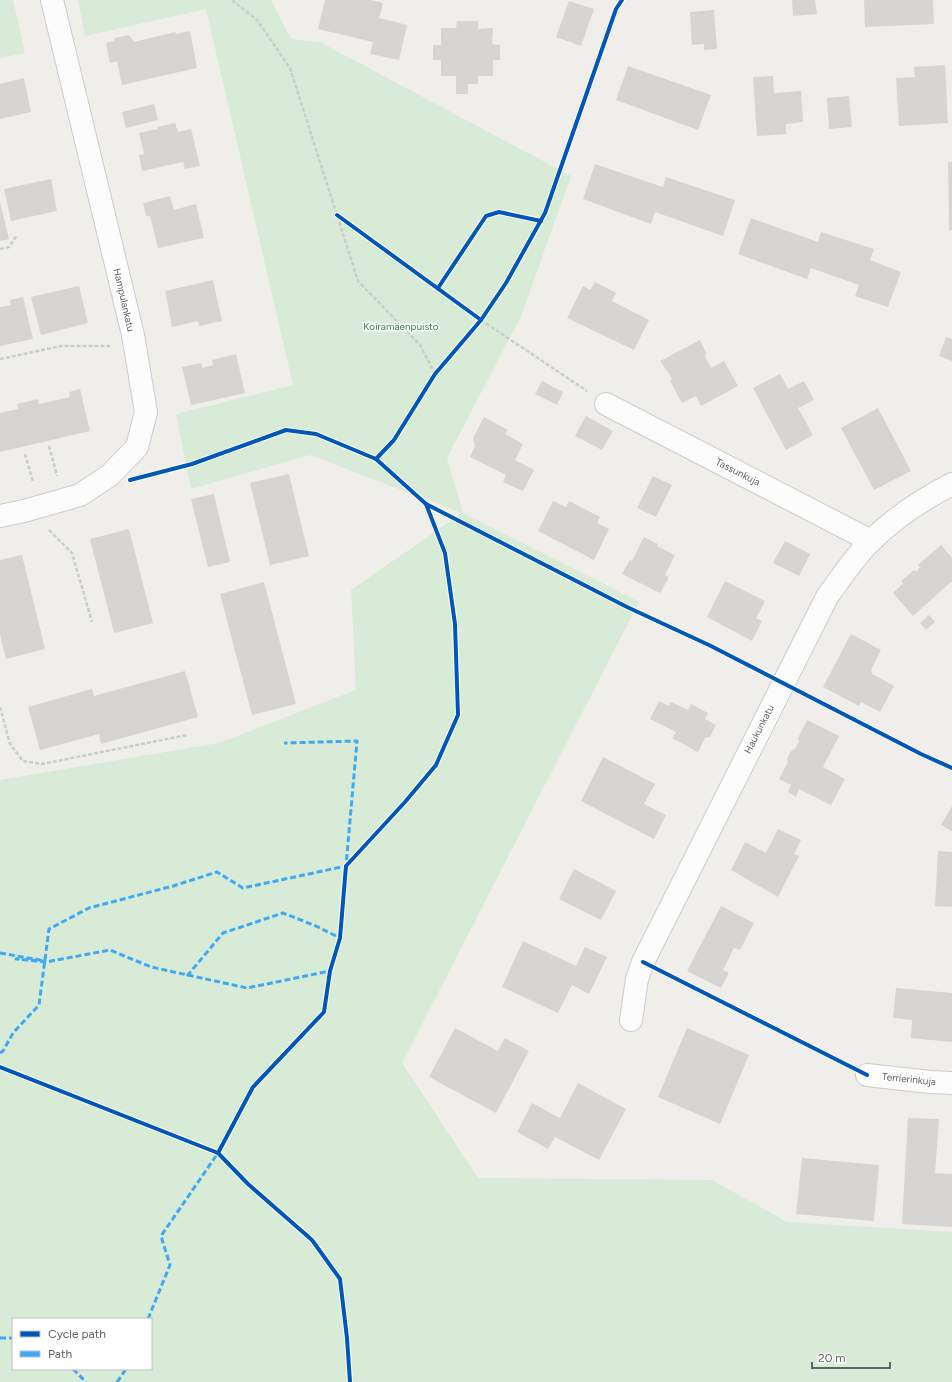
<svg xmlns="http://www.w3.org/2000/svg" width="952" height="1382" font-family="Figtree,sans-serif">
	<rect width="100%" height="100%" fill="#efeeea"/>
	<g fill="#d8ebd6" fill-rule="evenodd">
		<path d="M 0,0 L 13,0 L 25,53 L 0,58 Z"/>
		<path d="M 78,0 L 271,0 L 291,39 L 320,42 L 571,176 L 521,316 L 447,458 L 463,513 L 639,602 L 402,1063 L 478,1178 L 712,1180 L 787,1222 L 952,1232 L 952,1382 L 0,1382 L 0,780 L 219,743 L 356,690 L 351,590 L 462,513 L 310,455 L 191,489 L 176,414 L 293,385 L 206,9 L 85,36 ZM 13,1319 L 151,1319 L 151,1369 L 13,1369 Z"/>
	</g>
	<g fill="#d6d5d3">
		<path d="M 325,0 L 371,0 L 383,3 L 379,18 L 407,25 L 399,60 L 370,54 L 373,42 L 318,29 Z"/>
		<path d="M 792,0 L 815,0 L 817,14 L 793,16 Z"/>
		<path d="M 864,0 L 933,0 L 934,24 L 865,27 Z"/>
		<path d="M 569,1 L 594,9 L 581,46 L 556,37 Z"/>
		<path d="M 714,10 L 717,49 L 704,50 L 704,44 L 692,45 L 690,12 Z"/>
		<path d="M 457,21 L 478,21 L 478,29 L 493,28 L 492,44 L 500,45 L 500,60 L 493,60 L 493,76 L 478,76 L 478,84 L 468,84 L 468,94 L 456,94 L 456,76 L 441,76 L 441,60 L 433,60 L 433,45 L 441,45 L 441,28 L 456,28 Z"/>
		<path d="M 190,31 L 197,68 L 122,85 L 117,61 L 110,63 L 106,43 L 114,41 L 115,38 L 129,35 L 134,42 L 175,32 L 176,34 Z"/>
		<path d="M 945,65 L 948,123 L 899,126 L 896,78 L 915,77 L 914,67 Z"/>
		<path d="M 628,66 L 711,95 L 698,130 L 616,100 Z"/>
		<path d="M 773,76 L 774,93 L 801,91 L 803,122 L 786,124 L 786,134 L 757,136 L 753,77 Z"/>
		<path d="M 24,78 L 31,112 L 0,119 L 0,84 Z"/>
		<path d="M 849,96 L 852,127 L 829,129 L 827,98 Z"/>
		<path d="M 154,104 L 158,120 L 126,128 L 122,112 Z"/>
		<path d="M 175,123 L 178,132 L 191,129 L 200,166 L 185,169 L 183,162 L 142,171 L 139,155 L 144,154 L 139,133 L 158,129 L 157,127 Z"/>
		<path d="M 948,162 L 952,162 L 952,230 L 949,230 Z"/>
		<path d="M 595,164 L 663,187 L 666,177 L 735,200 L 723,236 L 655,212 L 651,224 L 583,199 Z"/>
		<path d="M 51,179 L 57,211 L 11,221 L 4,189 Z"/>
		<path d="M 170,196 L 174,210 L 196,204 L 204,238 L 158,248 L 150,216 L 146,216 L 143,203 Z"/>
		<path d="M 0,202 L 9,239 L 0,241 Z"/>
		<path d="M 751,218 L 818,242 L 821,232 L 874,249 L 870,260 L 901,272 L 888,307 L 855,296 L 859,285 L 811,268 L 807,279 L 738,254 Z"/>
		<path d="M 213,280 L 222,321 L 199,326 L 198,321 L 172,327 L 165,291 Z"/>
		<path d="M 595,282 L 616,293 L 612,301 L 649,320 L 634,350 L 567,318 L 583,286 L 590,290 Z"/>
		<path d="M 79,286 L 88,323 L 41,335 L 31,297 Z"/>
		<path d="M 23,297 L 33,339 L 0,346 L 0,307 L 11,305 L 10,300 Z"/>
		<path d="M 946,337 L 952,339 L 952,361 L 939,356 Z"/>
		<path d="M 700,340 L 706,353 L 705,357 L 711,368 L 724,361 L 738,386 L 701,406 L 696,396 L 682,403 L 670,381 L 672,380 L 670,375 L 660,361 Z"/>
		<path d="M 236,354 L 245,393 L 191,405 L 182,367 L 201,363 L 202,368 L 213,365 L 212,360 Z"/>
		<path d="M 780,374 L 788,389 L 804,381 L 814,400 L 798,408 L 813,435 L 786,450 L 753,388 Z"/>
		<path d="M 542,381 L 563,392 L 557,405 L 535,394 Z"/>
		<path d="M 80,389 L 90,431 L 0,452 L 0,413 L 18,409 L 17,404 L 38,399 L 39,404 L 70,397 L 69,392 Z"/>
		<path d="M 878,408 L 911,471 L 874,490 L 841,428 Z"/>
		<path d="M 586,416 L 613,431 L 602,450 L 575,436 Z"/>
		<path d="M 484,417 L 508,430 L 505,434 L 523,444 L 515,460 L 534,470 L 523,491 L 503,482 L 506,475 L 470,457 L 475,446 L 473,438 Z"/>
		<path d="M 289,474 L 309,556 L 270,565 L 250,483 Z"/>
		<path d="M 653,476 L 672,485 L 656,517 L 637,508 Z"/>
		<path d="M 214,494 L 230,562 L 208,567 L 191,499 Z"/>
		<path d="M 553,501 L 566,507 L 569,501 L 600,517 L 597,523 L 609,529 L 594,560 L 538,531 Z"/>
		<path d="M 129,529 L 153,623 L 114,633 L 90,539 Z"/>
		<path d="M 644,537 L 658,544 L 657,546 L 675,555 L 665,575 L 669,577 L 660,593 L 622,574 L 630,560 L 632,561 Z"/>
		<path d="M 785,541 L 810,554 L 799,576 L 773,563 Z"/>
		<path d="M 941,545 L 952,558 L 952,581 L 913,616 L 893,593 L 903,583 L 901,581 L 914,570 L 916,572 L 920,567 L 918,565 Z"/>
		<path d="M 22,555 L 45,649 L 6,659 L 0,635 L 0,560 Z"/>
		<path d="M 725,581 L 765,601 L 756,618 L 762,621 L 752,641 L 707,617 Z"/>
		<path d="M 264,582 L 296,704 L 252,715 L 220,594 Z"/>
		<path d="M 929,615 L 935,622 L 926,630 L 920,623 Z"/>
		<path d="M 851,634 L 881,650 L 871,670 L 872,674 L 894,686 L 880,712 L 861,702 L 859,706 L 823,687 Z"/>
		<path d="M 185,671 L 198,717 L 101,744 L 99,734 L 40,750 L 28,707 L 92,689 L 94,696 Z"/>
		<path d="M 659,701 L 669,706 L 671,702 L 688,710 L 691,704 L 708,713 L 705,719 L 716,725 L 710,737 L 705,738 L 698,752 L 672,738 L 676,732 L 650,719 Z"/>
		<path d="M 807,720 L 839,736 L 823,767 L 845,779 L 831,805 L 799,789 L 796,797 L 788,792 L 791,785 L 779,779 L 788,762 L 787,759 L 791,751 L 795,749 L 799,741 L 798,738 Z"/>
		<path d="M 603,757 L 655,784 L 644,804 L 666,815 L 654,839 L 581,801 Z"/>
		<path d="M 952,806 L 952,831 L 941,825 Z"/>
		<path d="M 778,829 L 801,840 L 794,854 L 799,856 L 778,897 L 731,870 L 745,842 L 766,853 Z"/>
		<path d="M 938,851 L 952,852 L 952,907 L 935,906 Z"/>
		<path d="M 574,869 L 616,891 L 601,920 L 559,899 Z"/>
		<path d="M 721,906 L 754,923 L 740,950 L 734,948 L 723,970 L 729,973 L 721,988 L 687,971 Z"/>
		<path d="M 523,941 L 576,966 L 585,947 L 607,957 L 589,994 L 572,985 L 558,1013 L 502,987 Z"/>
		<path d="M 896,988 L 952,993 L 952,1042 L 911,1038 L 912,1020 L 893,1018 Z"/>
		<path d="M 455,1028 L 498,1051 L 505,1038 L 529,1051 L 496,1113 L 429,1077 Z"/>
		<path d="M 687,1028 L 749,1055 L 720,1124 L 658,1097 Z"/>
		<path d="M 578,1083 L 626,1109 L 599,1160 L 555,1137 L 548,1149 L 517,1132 L 532,1103 L 560,1118 Z"/>
		<path d="M 908,1118 L 939,1119 L 935,1173 L 952,1174 L 952,1227 L 902,1224 Z"/>
		<path d="M 802,1158 L 879,1165 L 874,1221 L 796,1214 Z"/>
	</g>
	<g fill="none" stroke-linecap="round" stroke-linejoin="round">
		<g stroke="#cbcccc" stroke-width="24">
			<g id="minor">
				<path d="M 606,404 L 871,541"/>
				<path d="M 0,516 L 24,511 L 80,495 L 110,475 L 137,447 L 146,412 L 133,335 L 52,0"/>
				<path d="M 631,1020 L 637,979 L 643,962 L 827,597 C 841,578 854,557 871,541 C 893,519 925,498 952,484"/>
				<path d="M 867,1075 L 930,1082 L 952,1083"/>
			</g>
		</g>
		<g stroke="#cacfcc" stroke-width="2.5" stroke-dasharray="4 2" stroke-linecap="butt">
			<path d="M 232,0 L 257,20 L 290,68 L 358,281 L 420,345 L 435,374"/>
			<path d="M 0,249 L 9,247 L 17,235"/>
			<path d="M 481,320 L 587,391"/>
			<path d="M 0,359 L 61,346 L 110,346"/>
			<path d="M 49,446 L 57,476"/>
			<path d="M 25,454 L 33,482"/>
			<path d="M 49,530 L 72,553 L 92,622"/>
			<path d="M 0,707 L 10,744 L 23,761 L 42,764 L 187,735"/>
		</g>
		<use href="#minor" stroke="#fdfcfc" stroke-width="22"/>
		<g stroke="#3fa9f5" stroke-width="3" stroke-dasharray="6 3" stroke-linecap="butt">
			<path d="M 0,953 L 45,961 L 16,959 L 46,962 L 110,950 L 151,967 L 247,988 L 330,971"/>
			<path d="M 187,976 L 223,933 L 283,913 L 316,926 L 340,938"/>
			<path d="M 0,1053 L 3,1051 L 13,1033 L 39,1005 L 49,929 L 89,908 L 173,886 L 217,872 L 243,888 L 346,866 L 357,741 L 284,743"/>
			<path d="M 148,1319 L 170,1265 L 161,1236 L 218,1153"/>
			<path d="M 0,1338 L 13,1338"/>
			<path d="M 73,1369 L 86,1382"/>
			<path d="M 117,1382 L 126,1369"/>
		</g>
		<g stroke="#fff" stroke-width="6">
			<g id="cycleway">
				<path d="M 337,215 L 481,320"/>
				<path d="M 438,288 L 486,216 L 499,212 L 541,221"/>
				<path d="M 376,459 L 394,440 L 435,374 L 481,320 L 506,283 L 545,213 L 616,9 L 622,0"/>
				<path d="M 130,480 L 192,464 L 286,430 L 316,434 L 376,459 L 426,504 L 627,607 L 711,646 L 921,754 L 952,768"/>
				<path d="M 643,962 L 867,1075"/>
				<path d="M 0,1067 L 218,1153 L 248,1184 L 312,1240 L 340,1279 L 347,1338 L 350,1382"/>
				<path d="M 218,1153 L 253,1087 L 324,1012 L 330,971 L 340,938 L 346,866 L 405,802 L 436,765 L 458,715 L 455,624 L 445,553 L 426,504"/>
			</g>
		</g>
		<use href="#cycleway" stroke="#0057b8" stroke-width="4"/>
	</g>
	<g text-anchor="middle" dominant-baseline="central" stroke-width="3" stroke-linejoin="round" paint-order="stroke">
		<g font-size="10" fill="#5f6368" stroke="#fff">
			<text transform="translate(124 300) rotate(77)">Hampulankatu</text>
			<text transform="translate(738 472) rotate(27)">Tassunkuja</text>
			<text transform="translate(759 729) rotate(-63)">Haukunkatu</text>
			<text transform="translate(909 1079) rotate(6)">Terrierinkuja</text>
		</g>
		<g font-size="10" fill="#348238" stroke="#fff">
			<text x="401" y="326">Koiramäenpuisto</text>
		</g>
	</g>
	<rect x="12" y="1318" width="140" height="52" fill="#ffffff" stroke="#bfc1c3"/>
	<rect x="20" y="1331" width="20" height="6" fill="#0057b8" stroke="#bfc1c3"/>
	<text x="48" y="1338" font-size="12" fill="#5f6368">Cycle path</text>
	<rect x="20" y="1351" width="20" height="6" fill="#3fa9f5" stroke="#bfc1c3"/>
	<text x="48" y="1358" font-size="12" fill="#5f6368">Path</text>
	<path d="M812 1362v6h78v-6" fill="none" stroke="#5f6368" stroke-width="2"/>
	<text x="818" y="1362" font-size="12" fill="#5f6368" stroke="#ffffff" stroke-width="3" paint-order="stroke">20 m</text>
</svg>
